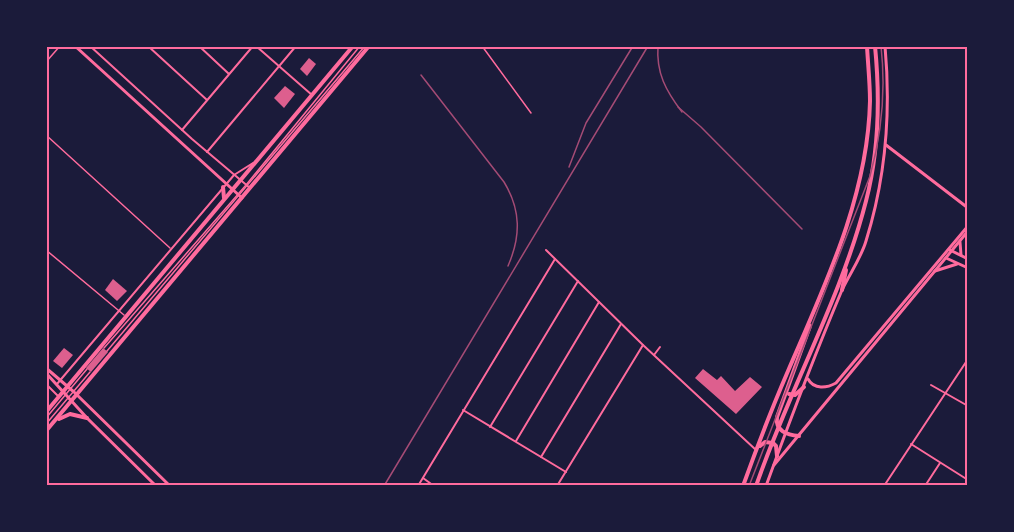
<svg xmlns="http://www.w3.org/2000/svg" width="1014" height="532" font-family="Arial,sans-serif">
	<rect width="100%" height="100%" fill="#1b1b3a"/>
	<g fill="#dd5f8e">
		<path d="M 309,58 L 316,64 L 307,76 L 300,69 Z"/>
		<path d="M 285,86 L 295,94 L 284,108 L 274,98 Z"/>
		<path d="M 113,279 L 127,291 L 117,301 L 105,290 Z"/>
		<path d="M 64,348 L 73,355 L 62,368 L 53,361 Z"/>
		<path d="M 103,348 L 108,352 L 91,372 L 86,368 Z"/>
		<path d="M 703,369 L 717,380 L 721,376 L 735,391 L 750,377 L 762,387 L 736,414 L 695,378 Z"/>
	</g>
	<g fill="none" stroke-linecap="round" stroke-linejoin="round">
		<g stroke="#ff6b9d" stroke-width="1.5">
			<path d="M 482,46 L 531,113"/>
			<path d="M 46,62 L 60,46"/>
			<path d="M 46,135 L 170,248"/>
			<path d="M 46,250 L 124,315"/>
			<path d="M 104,348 L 246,185 L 360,46"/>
			<path d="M 107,351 L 365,46"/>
			<path d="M 46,418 L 87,369"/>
			<path d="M 46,424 L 90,372"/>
		</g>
		<g stroke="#ff6b9d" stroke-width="2">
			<path d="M 90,46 L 192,139 L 250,188"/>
			<path d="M 148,46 L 207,100"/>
			<path d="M 199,46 L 229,74"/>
			<path d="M 256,46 L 312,95"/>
			<path d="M 182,130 L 253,46"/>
			<path d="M 207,152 L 296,46"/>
			<path d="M 546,250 L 643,345 L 756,450"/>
			<path d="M 654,355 L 660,347"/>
			<path d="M 46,384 L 59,397"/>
			<path d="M 57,384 L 234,175 L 253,163"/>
			<path d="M 931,385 L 968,406"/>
			<path d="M 463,410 L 566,472"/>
			<path d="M 490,427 L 578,281"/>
			<path d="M 516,441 L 599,302"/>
			<path d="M 911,444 L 968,480"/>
			<path d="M 541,457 L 621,324"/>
			<path d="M 423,478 L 434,486"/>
			<path d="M 418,486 L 555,259"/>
			<path d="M 557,486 L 643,345"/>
			<path d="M 884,486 L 968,359"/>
			<path d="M 925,486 L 940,463"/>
		</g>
		<g stroke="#ff6b9d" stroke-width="3">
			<path d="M 75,46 L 242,198"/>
			<path d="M 886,145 L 968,208"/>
			<path d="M 960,242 L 961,255"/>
			<path d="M 950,250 L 968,259"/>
			<path d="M 946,258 L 968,268"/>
			<path d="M 935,271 L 957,264"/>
			<path d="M 46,368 L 74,392 L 170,486"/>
			<path d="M 46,373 L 87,418 L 156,486"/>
			<path d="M 808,379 C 814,390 827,388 836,383 L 968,226"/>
			<path d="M 774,465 L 968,231"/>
			<path d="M 766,486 C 790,420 815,354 842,290 C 850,273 861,258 866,241 C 886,177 891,112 885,46"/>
		</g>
		<g stroke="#ff6b9d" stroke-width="4">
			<path d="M 223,187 L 224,198"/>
			<path d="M 46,412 L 353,46"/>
			<path d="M 59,419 L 70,414 L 87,418"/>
			<path d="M 46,431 L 369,46"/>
		</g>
		<g stroke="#ff6b9d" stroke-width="4">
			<path d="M 842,290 L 846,270"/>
			<path d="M 789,394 L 795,395 L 804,387"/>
			<path d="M 799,436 C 787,435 775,431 777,417 L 810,326"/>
			<path d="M 760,446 L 765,442 L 773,443 L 776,446 L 777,456"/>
			<path d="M 743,486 C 757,447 772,408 788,371 C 825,285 868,196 870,101 C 870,83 868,65 867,46"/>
			<path d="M 756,486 C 789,390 841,299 866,201 C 879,151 880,97 875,46"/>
		</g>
		<g stroke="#a44b75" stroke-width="1.5">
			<path d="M 658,46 C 656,73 666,91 682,112"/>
			<path d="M 421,75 L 504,182 C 521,210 521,236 508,266"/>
			<path d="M 678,107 L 701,127 L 802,229"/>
			<path d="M 569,167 L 586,123 L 633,46"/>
			<path d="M 384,486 L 648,46"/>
			<path d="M 749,486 L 870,176 C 882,133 886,91 881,46"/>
		</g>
	</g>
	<rect width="1014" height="532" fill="none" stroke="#1b1b3a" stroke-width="96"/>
	<rect x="48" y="48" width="918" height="436" fill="none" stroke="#ff6b9d" stroke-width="2"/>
</svg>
